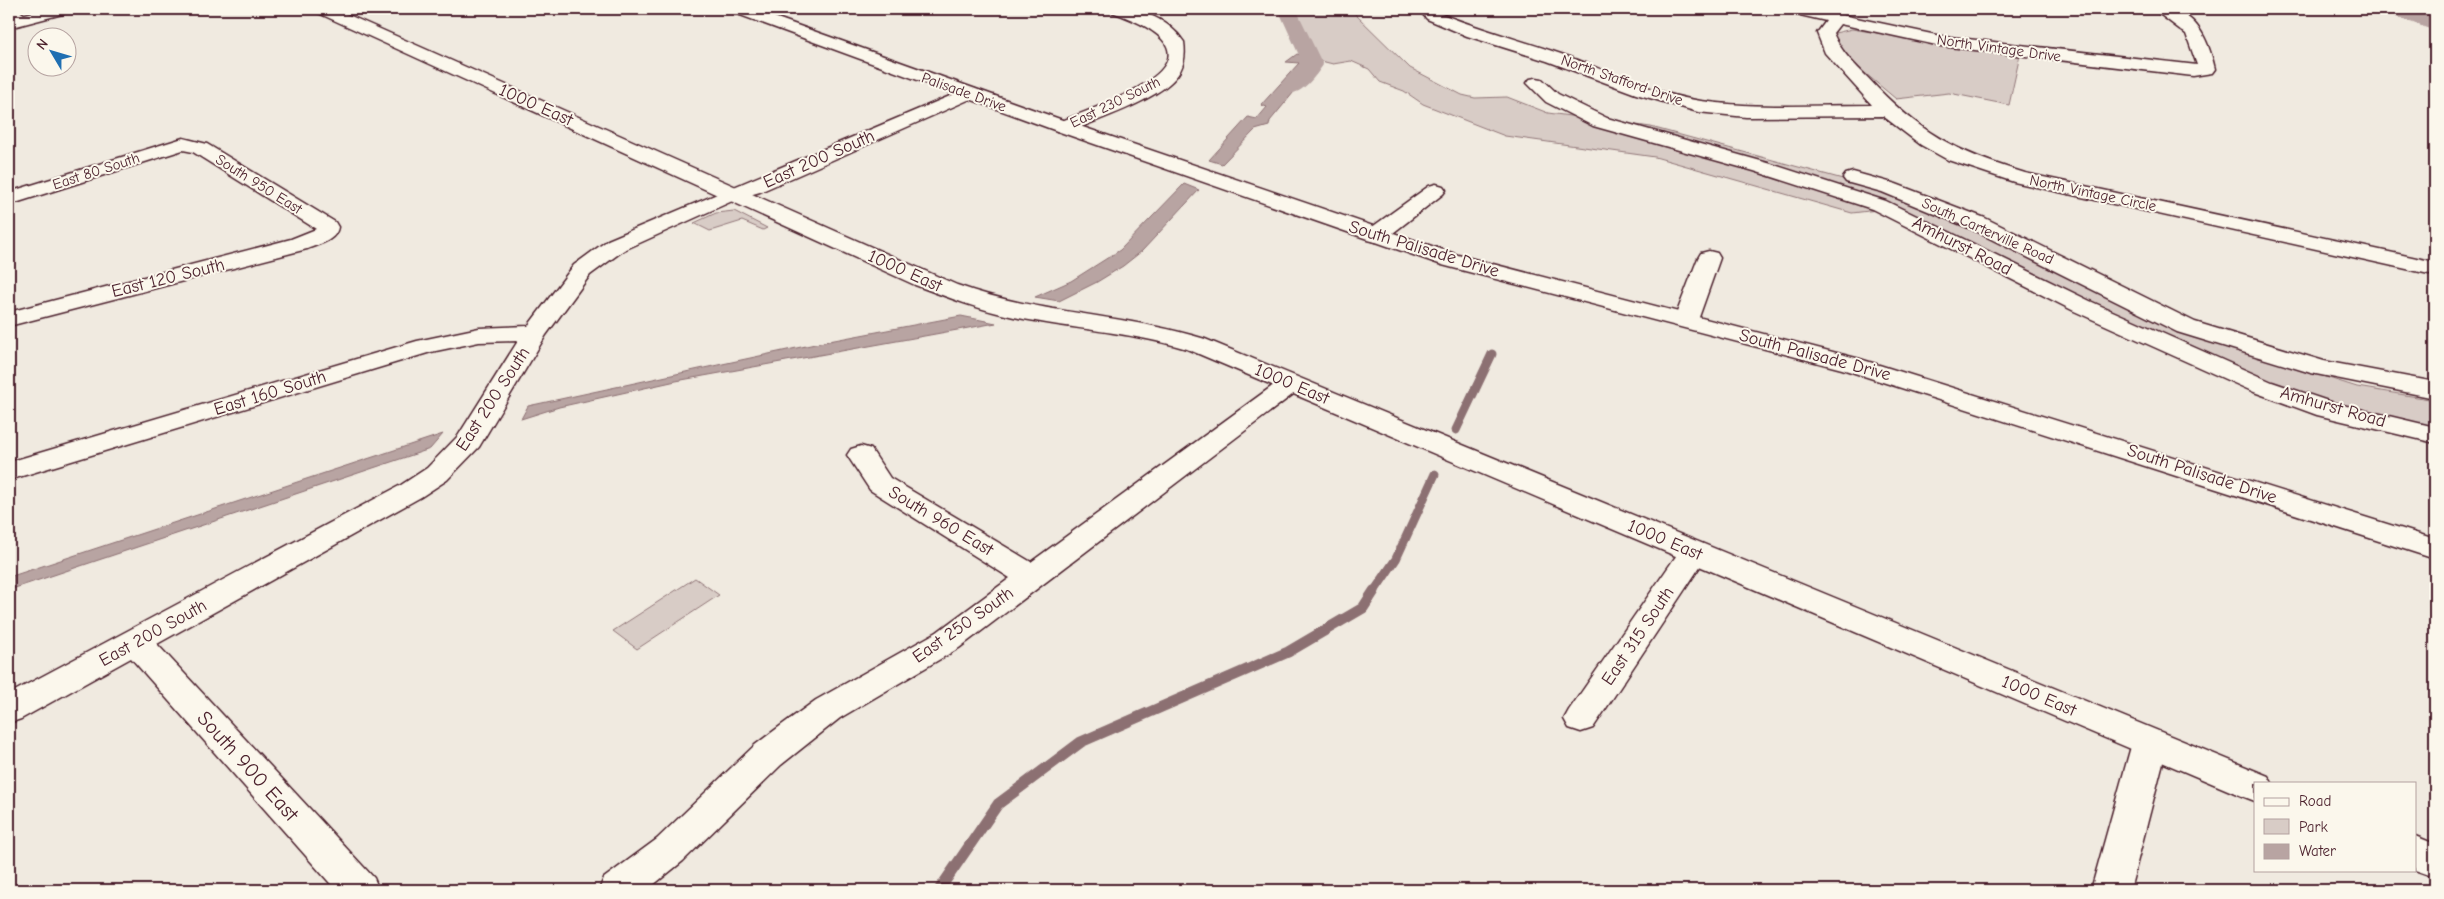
<svg xmlns="http://www.w3.org/2000/svg" width="2444" height="899" font-family="'Comic Neue',sans-serif">
	<rect width="100%" height="100%" fill="#f0eae0"/>
	<filter id="ink" filterUnits="userSpaceOnUse"><feTurbulence type="fractalNoise" baseFrequency=".02" numOctaves="2"/><feDisplacementMap in="SourceGraphic" scale="10" xChannelSelector="R" yChannelSelector="G"/><feConvolveMatrix kernelMatrix="1 2 1 2 8 2 1 2 1" color-interpolation-filters="sRGB"/></filter>
	<g filter="url(#ink)">
		<g fill="#d8ccc6" stroke="#917678">
			<path d="M 1288,9 L 1350,9 L 1410,68 L 1462,95 L 1475,98 L 1507,97 L 1548,113 L 1651,127 L 1887,191 L 1956,221 L 2197,336 L 2357,387 L 2435,400 L 2435,431 L 2351,409 L 2274,384 L 2132,325 L 1894,208 L 1852,213 L 1655,157 L 1505,136 L 1423,104 L 1404,91 L 1380,82 L 1369,69 L 1351,61 L 1333,64 L 1317,60 L 1294,13 Z"/>
			<path d="M 1852,29 L 2020,55 L 2009,105 L 1949,93 L 1896,99 L 1835,48 L 1833,37 L 1835,33 Z"/>
			<path d="M 734,211 L 767,228 L 763,230 L 742,221 L 710,231 L 694,223 L 716,213 Z"/>
			<path d="M 695,578 L 719,595 L 637,649 L 613,631 Z"/>
		</g>
		<g fill="#b8a4a2" stroke="#8c6f72">
			<path d="M 1297,54 L 1317,60 L 1317,64 L 1270,121 L 1269,126 L 1255,130 L 1222,164 L 1209,160 L 1248,117 L 1257,119 L 1267,107 L 1261,105 L 1299,63 L 1286,62 Z"/>
			<path d="M 1184,184 L 1199,190 L 1142,251 L 1123,266 L 1097,282 L 1059,301 L 1035,297 L 1071,281 L 1120,250 Z"/>
			<path d="M 961,316 L 996,323 L 676,381 L 559,407 L 521,419 L 528,406 L 829,341 Z"/>
			<path d="M 443,434 L 430,449 L 9,590 L 9,577 Z"/>
		</g>
		<g fill="none" stroke-linecap="round" stroke-linejoin="round">
			<g stroke="#8c6f72" stroke-width="9">
				<path d="M 1456,430 L 1492,354"/>
				<path d="M 1373,593 L 1396,559 L 1435,474"/>
			</g>
			<path stroke="#8c6f72" stroke-width="11" d="M 939,890 L 998,804 L 1081,742 L 1288,652 L 1363,608 L 1374,591"/>
			<path fill="#b8a4a2" fill-rule="evenodd" d="M 1278,9 L 1296,9 L 1323,65 C 1314,78 1300,98 1283,93 L 1280,89 L 1303,64 Z"/>
			<path fill="#b8a4a2" fill-rule="evenodd" d="M 2389,9 L 2435,11 L 2435,31 L 2394,16 Z"/>
			<g stroke="#4a1f2b" stroke-width="3">
				<g id="minor">
					<path d="M 9,9 L 17,9 L 30,19 L 22,24 L 9,18 Z"/>
					<path d="M 1110,9 C 1138,7 1168,18 1184,42 C 1186,56 1184,68 1175,78 C 1155,101 1099,119 1071,131 L 1057,131 L 1054,127 L 1057,123 C 1114,100 1243,58 1112,12 Z"/>
					<path d="M 1418,9 L 1435,9 L 1439,13 C 1479,29 1520,40 1561,54 C 1605,70 1655,94 1701,101 C 1757,109 1815,105 1872,105 L 1825,53 L 1817,33 L 1826,21 L 1787,12 L 1785,9 L 1814,9 L 1941,36 L 2197,65 L 2186,34 L 2153,9 C 2193,6 2207,34 2215,69 L 2212,73 L 2193,76 L 1941,46 L 1840,24 L 1833,33 C 1841,52 1854,64 1868,78 C 1918,132 1955,152 2025,173 L 2435,262 L 2435,272 L 2429,274 L 2014,182 L 1948,160 L 1921,145 L 1883,116 L 1746,117 L 1698,112 L 1636,94 L 1547,61 L 1467,36 L 1427,19 Z"/>
					<path d="M 1536,78 L 1542,79 L 1558,94 L 1607,118 L 1768,163 L 1886,201 L 2090,301 L 2272,382 L 2334,403 L 2435,427 L 2435,443 L 2317,415 L 2254,392 L 2074,311 L 1872,209 L 1754,171 L 1593,126 L 1546,102 L 1527,83 L 1530,79 Z"/>
					<path d="M 969,88 L 975,89 L 978,93 L 975,97 L 760,192 L 739,198 L 624,250 L 590,275 L 546,335 L 479,447 L 447,480 L 421,497 L 157,644 L 374,878 L 379,890 L 336,890 L 131,658 L 21,719 L 9,723 L 9,694 L 401,485 L 427,468 L 458,436 L 518,341 L 479,342 L 431,352 L 9,480 L 9,462 L 417,341 L 479,328 L 528,326 L 574,265 L 608,240 Z"/>
					<path d="M 183,138 L 207,144 L 335,222 L 338,227 C 336,241 319,244 307,249 L 9,326 L 9,312 L 291,239 L 316,229 L 193,152 L 183,150 L 9,205 L 9,192 Z"/>
					<path d="M 1853,172 L 1896,184 L 1985,218 L 2195,322 L 2324,361 L 2435,382 L 2435,398 L 2311,373 L 2177,332 L 1969,228 L 1882,192 L 1846,182 L 1843,178 L 1846,174 Z"/>
					<path d="M 1436,184 L 1443,186 L 1446,190 L 1443,194 L 1384,240 L 1376,242 L 1368,240 L 1365,235 L 1368,230 L 1429,186 Z"/>
					<path d="M 1709,251 L 1717,253 L 1720,258 L 1698,320 L 1695,325 L 1686,327 L 1677,325 L 1674,320 L 1698,258 L 1701,253 Z"/>
					<path d="M 1291,376 L 1300,379 L 1304,384 L 1300,389 L 959,648 L 840,718 L 781,765 L 683,861 L 647,890 L 599,890 L 604,878 L 657,839 L 755,745 L 783,724 L 816,700 L 937,632 L 1010,578 L 870,490 L 847,455 L 851,449 L 861,446 L 871,449 L 890,478 L 1031,562 L 1282,379 Z"/>
					<path d="M 1694,543 L 1705,546 L 1709,553 L 1593,728 L 1581,732 L 1569,728 L 1564,719 L 1569,710 L 1683,546 Z"/>
					<path d="M 2150,729 L 2162,733 L 2168,743 L 2130,890 L 2091,890 L 2132,743 L 2138,733 Z"/>
				</g>
			</g>
			<g stroke="#4a1f2b" stroke-width="3">
				<g id="tertiary">
					<path d="M 314,9 L 335,9 L 957,285 C 1037,314 1123,314 1205,339 L 2268,776 L 2272,783 L 2255,783 L 2255,801 L 2242,796 L 1187,349 C 1131,332 1071,329 1014,317 C 980,310 947,297 915,285 L 316,12 Z"/>
					<path d="M 730,9 L 752,9 L 1071,123 L 1458,255 L 1860,359 L 2435,539 L 2435,559 L 1842,369 L 1442,265 L 1057,131 L 732,12 Z"/>
					<path d="M 2415,836 L 2435,844 L 2435,877 L 2415,870 Z"/>
				</g>
			</g>
			<g stroke="#4a1f2b" stroke-width="3">
				<path id="primary" d="M 46,9 L 72,9 L 70,12 L 9,28 L 9,18 Z"/>
			</g>
			<use href="#minor" fill="#fbf7ec" fill-rule="evenodd"/>
			<use href="#tertiary" fill="#fbf7ec" fill-rule="evenodd"/>
			<use href="#primary" fill="#fbf7ec" fill-rule="evenodd"/>
		</g>
	</g>
	<g text-anchor="middle" dominant-baseline="central" stroke-width="4" stroke-linejoin="round" paint-order="stroke">
		<g font-size="15" fill="#4a1f2b" stroke="#fbf7ec">
			<text transform="translate(1999 48) rotate(8)">North Vintage Drive</text>
			<text transform="translate(1622 80) rotate(19)">North Stafford Drive</text>
			<text transform="translate(964 92) rotate(20)">Palisade Drive</text>
			<text transform="translate(1115 102) rotate(-26)">East 230 South</text>
			<text transform="translate(96 171) rotate(-18)">East 80 South</text>
			<text transform="translate(259 184) rotate(32)">South 950 East</text>
			<text transform="translate(2093 193) rotate(12)">North Vintage Circle</text>
			<text transform="translate(1988 231) rotate(24)">South Carterville Road</text>
		</g>
		<g font-size="18" fill="#4a1f2b" stroke="#fbf7ec">
			<text transform="translate(536 105) rotate(24)">1000 East</text>
			<text transform="translate(819 159) rotate(-24)">East 200 South</text>
			<text transform="translate(1962 246) rotate(27)">Amhurst Road</text>
			<text transform="translate(1424 249) rotate(17)">South Palisade Drive</text>
			<text transform="translate(905 271) rotate(24)">1000 East</text>
			<text transform="translate(168 278) rotate(-14)">East 120 South</text>
			<text transform="translate(1815 355) rotate(15)">South Palisade Drive</text>
			<text transform="translate(1292 384) rotate(23)">1000 East</text>
			<text transform="translate(270 393) rotate(-17)">East 160 South</text>
			<text transform="translate(493 399) rotate(-57)">East 200 South</text>
			<text transform="translate(2333 407) rotate(16)">Amhurst Road</text>
			<text transform="translate(2202 474) rotate(18)">South Palisade Drive</text>
			<text transform="translate(941 521) rotate(31)">South 960 East</text>
			<text transform="translate(1665 540) rotate(23)">1000 East</text>
			<text transform="translate(963 625) rotate(-35)">East 250 South</text>
			<text transform="translate(153 633) rotate(-29)">East 200 South</text>
			<text transform="translate(1638 636) rotate(-56)">East 315 South</text>
			<text transform="translate(2039 696) rotate(23)">1000 East</text>
		</g>
		<g font-size="21" fill="#4a1f2b" stroke="#fbf7ec">
			<text transform="translate(248 766) rotate(48)">South 900 East</text>
		</g>
	</g>
	<rect width="2444" height="899" fill="none" stroke="#fbf7ec" stroke-width="30"/>
	<rect x="15" y="15" width="2414" height="869" fill="none" stroke="#4a1f2b" stroke-width="2" filter="url(#ink)"/>
	<rect x="2254" y="782" width="162" height="90" fill="#fbf7ec" stroke="#b4a19f"/>
	<rect x="2264" y="798" width="25" height="8" fill="#fbf7ec" stroke="#b4a19f"/>
	<text x="2299" y="806" font-size="15" fill="#4a1f2b">Road</text>
	<rect x="2264" y="819" width="25" height="15" fill="#d8ccc6" stroke="#b4a19f"/>
	<text x="2299" y="832" font-size="15" fill="#4a1f2b">Park</text>
	<rect x="2264" y="844" width="25" height="15" fill="#b8a4a2" stroke="#b4a19f"/>
	<text x="2299" y="856" font-size="15" fill="#4a1f2b">Water</text>
	<g transform="translate(52 52) rotate(308)"><circle r="24" fill="#fbf7ec" stroke="#b4a19f"/>
	<path d="M0-4L9 19L0 12L-9 19Z" fill="#1f6fb2"/>
	<text y="-8" font-size="14" font-weight="bold" text-anchor="middle" fill="#4a1f2b">N</text>
	</g>
</svg>
